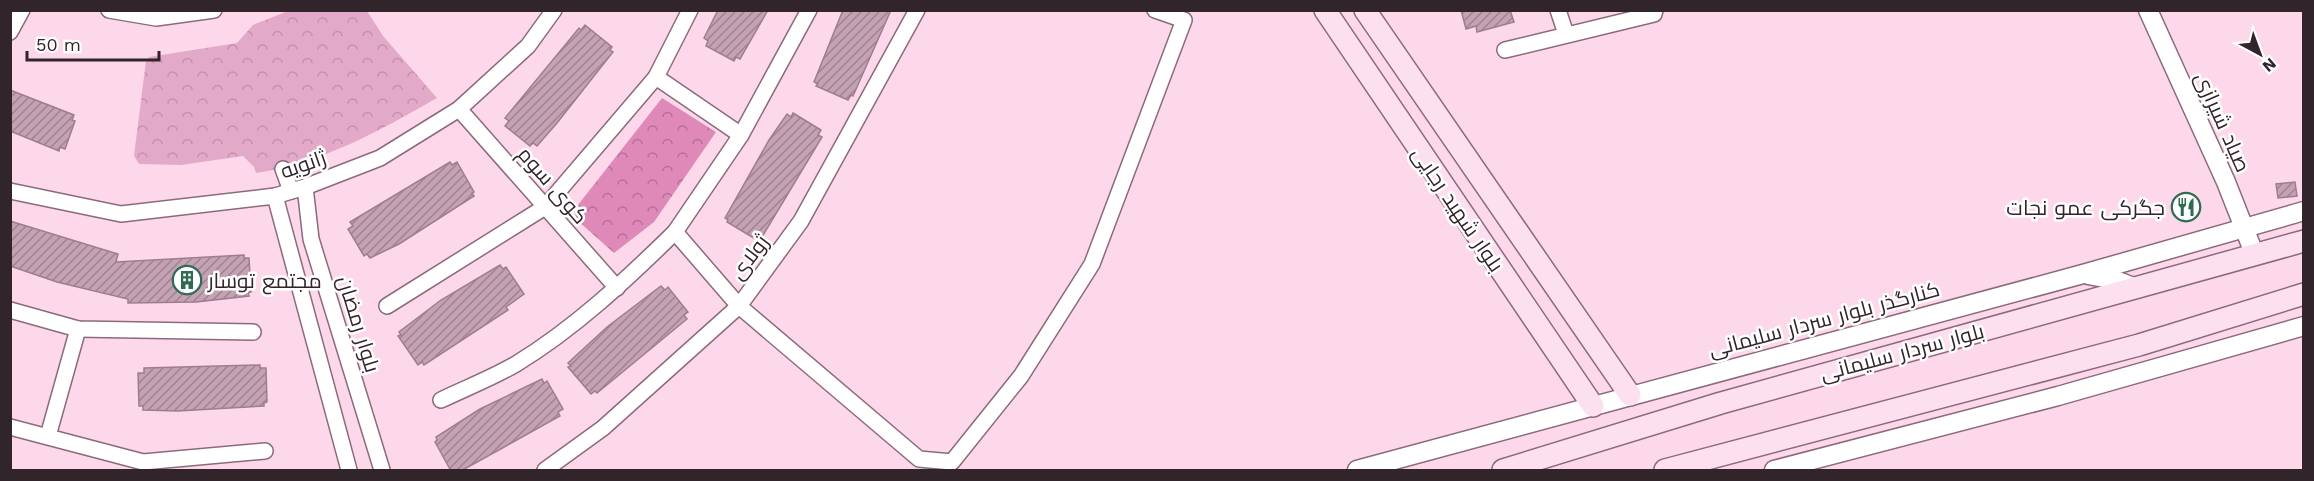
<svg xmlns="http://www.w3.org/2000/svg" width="2314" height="481" font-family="'Work Sans',Cairo,sans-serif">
	<defs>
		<pattern id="forest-crowns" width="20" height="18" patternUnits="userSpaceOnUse" patternTransform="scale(1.5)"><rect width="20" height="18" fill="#de89b8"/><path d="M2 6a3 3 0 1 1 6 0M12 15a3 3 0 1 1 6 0" fill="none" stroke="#b57096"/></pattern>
		<pattern id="park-crowns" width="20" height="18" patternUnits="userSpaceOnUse" patternTransform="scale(1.5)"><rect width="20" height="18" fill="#e3a9c8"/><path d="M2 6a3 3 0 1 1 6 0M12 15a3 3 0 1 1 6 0" fill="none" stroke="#c391ac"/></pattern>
		<pattern id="building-hatch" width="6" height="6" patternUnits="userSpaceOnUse" patternTransform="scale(1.5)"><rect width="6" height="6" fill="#c4a1b3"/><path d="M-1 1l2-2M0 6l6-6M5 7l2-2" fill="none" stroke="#a08392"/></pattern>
	</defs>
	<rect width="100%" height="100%" fill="#fdd8eb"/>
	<path fill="url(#forest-crowns)" d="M 662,98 L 716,132 L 654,222 L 614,253 L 577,220 L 574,210 Z"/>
	<path fill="url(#park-crowns)" d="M 288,11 L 367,11 L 383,36 L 437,98 C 381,130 320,164 256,173 L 254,167 L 243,156 L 181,165 L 139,164 L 134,156 L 146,61 L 149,57 L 237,43 L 253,25 Z"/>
	<g fill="url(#building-hatch)" stroke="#9e7d8e" stroke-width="1.5">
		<path d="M 718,10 L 768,10 L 740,59 L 736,57 L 734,61 L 706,46 L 708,41 L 704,38 Z"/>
		<path d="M 843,10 L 891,10 L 853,96 L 851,95 L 848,100 L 816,86 L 818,84 L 814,82 Z"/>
		<path d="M 1461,10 L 1510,10 L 1514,22 L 1477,32 L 1476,26 L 1466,29 Z"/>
		<path d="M 585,25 L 612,47 L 610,50 L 613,52 L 557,123 L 537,146 L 533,143 L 530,146 L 505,126 L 509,121 L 505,118 L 579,28 L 581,30 Z"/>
		<path d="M 10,90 L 74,115 L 72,120 L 75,121 L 65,149 L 60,147 L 59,151 L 10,131 Z"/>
		<path d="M 793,113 L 821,130 L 818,135 L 822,137 L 762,237 L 760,236 L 757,240 L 727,222 L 728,220 L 725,218 L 769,140 L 787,114 L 791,117 Z"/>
		<path d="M 450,162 L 452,165 L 457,162 L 474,192 L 472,193 L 474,196 L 399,244 L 370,258 L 367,254 L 364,256 L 348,229 L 353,226 L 350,222 Z"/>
		<path d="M 2295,182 L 2297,196 L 2278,198 L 2276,184 Z"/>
		<path d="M 10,221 L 118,254 L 116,262 L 244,255 L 244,258 L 249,258 L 251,292 L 248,293 L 249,296 L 196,302 L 128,303 L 128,299 L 57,282 L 10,266 Z"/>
		<path d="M 500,265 L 503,269 L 506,267 L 524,294 L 506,307 L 508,310 L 424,365 L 422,362 L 418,365 L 398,336 L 401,335 L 399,332 L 441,300 Z"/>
		<path d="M 661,286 L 665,290 L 668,287 L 688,312 L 684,315 L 687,319 L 597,393 L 595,391 L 591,394 L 568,367 L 571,366 L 568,363 L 607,327 Z"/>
		<path d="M 260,365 L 260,368 L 266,368 L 267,402 L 264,403 L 264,406 L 178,411 L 143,410 L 143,406 L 139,406 L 138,373 L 144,373 L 144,368 Z"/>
		<path d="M 542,379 L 544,383 L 547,381 L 563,409 L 558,412 L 560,416 L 461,471 L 451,471 L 435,442 L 437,440 L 436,437 L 480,409 Z"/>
	</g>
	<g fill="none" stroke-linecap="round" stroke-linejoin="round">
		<g stroke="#8b6a7b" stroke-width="18">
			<g id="minor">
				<path d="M 109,10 L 156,18 L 214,10"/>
				<path d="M 1558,10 L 1566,34"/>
				<path d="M 10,32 L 22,10"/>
				<path d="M 1505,50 L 1654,14 L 1655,10"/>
				<path d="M 656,77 L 741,135"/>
				<path d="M 459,109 L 617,288"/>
				<path d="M 283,169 L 291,191"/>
				<path d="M 305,187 L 311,239 L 382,470"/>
				<path d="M 10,191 L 121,214 L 275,196 L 305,187 L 380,158 L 459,109 L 528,46 L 554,10"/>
				<path d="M 275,196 L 349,470"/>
				<path d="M 675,232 L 741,135 L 809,10"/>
				<path d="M 387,306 L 545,207 L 656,77 L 690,10"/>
				<path d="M 10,310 L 78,329 L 253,332"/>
				<path d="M 441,400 C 466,388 492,378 516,364 C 575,328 626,280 675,232 L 739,306 L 919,459 L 952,462 L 1021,376 L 1092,264 L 1184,20 L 1155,10"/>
				<path d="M 10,427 L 143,462 L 265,451"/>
				<path d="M 48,436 L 78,329"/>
				<path d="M 545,470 L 603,428 L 739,306 L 801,221 L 917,10"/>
			</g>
		</g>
		<g stroke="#8b6a7b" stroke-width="21">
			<g id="tertiary">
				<path d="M 2148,10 L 2226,182 L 2254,253"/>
				<path d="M 2088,275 L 2115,280 L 2136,288"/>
				<path d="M 1357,470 L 2083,274 L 2304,211"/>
				<path d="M 1774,470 L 2058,396 L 2304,326"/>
			</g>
		</g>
		<g stroke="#8b6a7b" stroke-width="24">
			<g id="secondary">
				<path d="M 1325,10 L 1593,406"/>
				<path d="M 1365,10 L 1630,395"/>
				<path d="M 1503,470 L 1721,403 L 2304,241"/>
				<path d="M 1665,470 L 2139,345 L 2304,294"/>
			</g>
		</g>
		<use href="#minor" stroke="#fff" stroke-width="15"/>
		<use href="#tertiary" stroke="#fff" stroke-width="18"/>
		<use href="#secondary" stroke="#fde0f0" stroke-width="21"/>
	</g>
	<defs>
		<g id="restaurant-ring" transform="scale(1.5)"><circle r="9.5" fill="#fff" stroke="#2f6a53" stroke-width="1.5"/><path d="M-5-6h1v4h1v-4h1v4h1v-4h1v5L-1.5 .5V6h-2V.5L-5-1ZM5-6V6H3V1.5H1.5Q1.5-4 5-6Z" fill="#2f6a53"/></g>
		<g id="building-ring" transform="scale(1.5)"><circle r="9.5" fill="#fff" stroke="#2f6a53" stroke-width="1.5"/><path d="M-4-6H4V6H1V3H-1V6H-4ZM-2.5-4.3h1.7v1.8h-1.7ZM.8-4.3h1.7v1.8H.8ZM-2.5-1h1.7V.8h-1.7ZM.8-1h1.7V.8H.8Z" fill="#2f6a53"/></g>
	</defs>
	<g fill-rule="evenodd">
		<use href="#restaurant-ring" x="2186" y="207"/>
		<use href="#building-ring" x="187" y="280"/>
	</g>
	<g text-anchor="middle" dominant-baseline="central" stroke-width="5" stroke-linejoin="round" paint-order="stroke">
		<g font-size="21" fill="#31242b" stroke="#fff">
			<text transform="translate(2223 122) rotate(66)">صیاد شیرازی</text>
			<text transform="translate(303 164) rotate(-19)">ژانویه</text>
			<text transform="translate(553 185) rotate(49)">کوی سوم</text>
			<text transform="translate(1458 209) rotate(56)">بلوار شهید رجایی</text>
			<text transform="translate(749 257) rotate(-53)">ژولای</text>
			<text transform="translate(1824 319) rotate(-15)">کنارگذر بلوار سردار سلیمانی</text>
			<text transform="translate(359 324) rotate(73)">بلوار رمضان</text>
			<text transform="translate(1902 352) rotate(-15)">بلوار سردار سلیمانی</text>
		</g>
		<g font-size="21" fill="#31242b" stroke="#fff" text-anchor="end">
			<text x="2165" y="207">جگرکی عمو نجات</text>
			<text x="208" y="280" text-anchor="start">مجتمع توسار</text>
		</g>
	</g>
	<rect width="2314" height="481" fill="none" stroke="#31242b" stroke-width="24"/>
	<g transform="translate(2260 54) rotate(139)" stroke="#ffffff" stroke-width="4.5" paint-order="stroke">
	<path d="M0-4.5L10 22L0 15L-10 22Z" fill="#31242b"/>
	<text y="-9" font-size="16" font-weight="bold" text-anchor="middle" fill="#31242b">N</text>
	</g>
	<path d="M27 51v9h132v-9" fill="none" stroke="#31242b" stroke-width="3"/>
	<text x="36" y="51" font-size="18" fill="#31242b" stroke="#ffffff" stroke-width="4.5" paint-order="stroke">50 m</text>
</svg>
